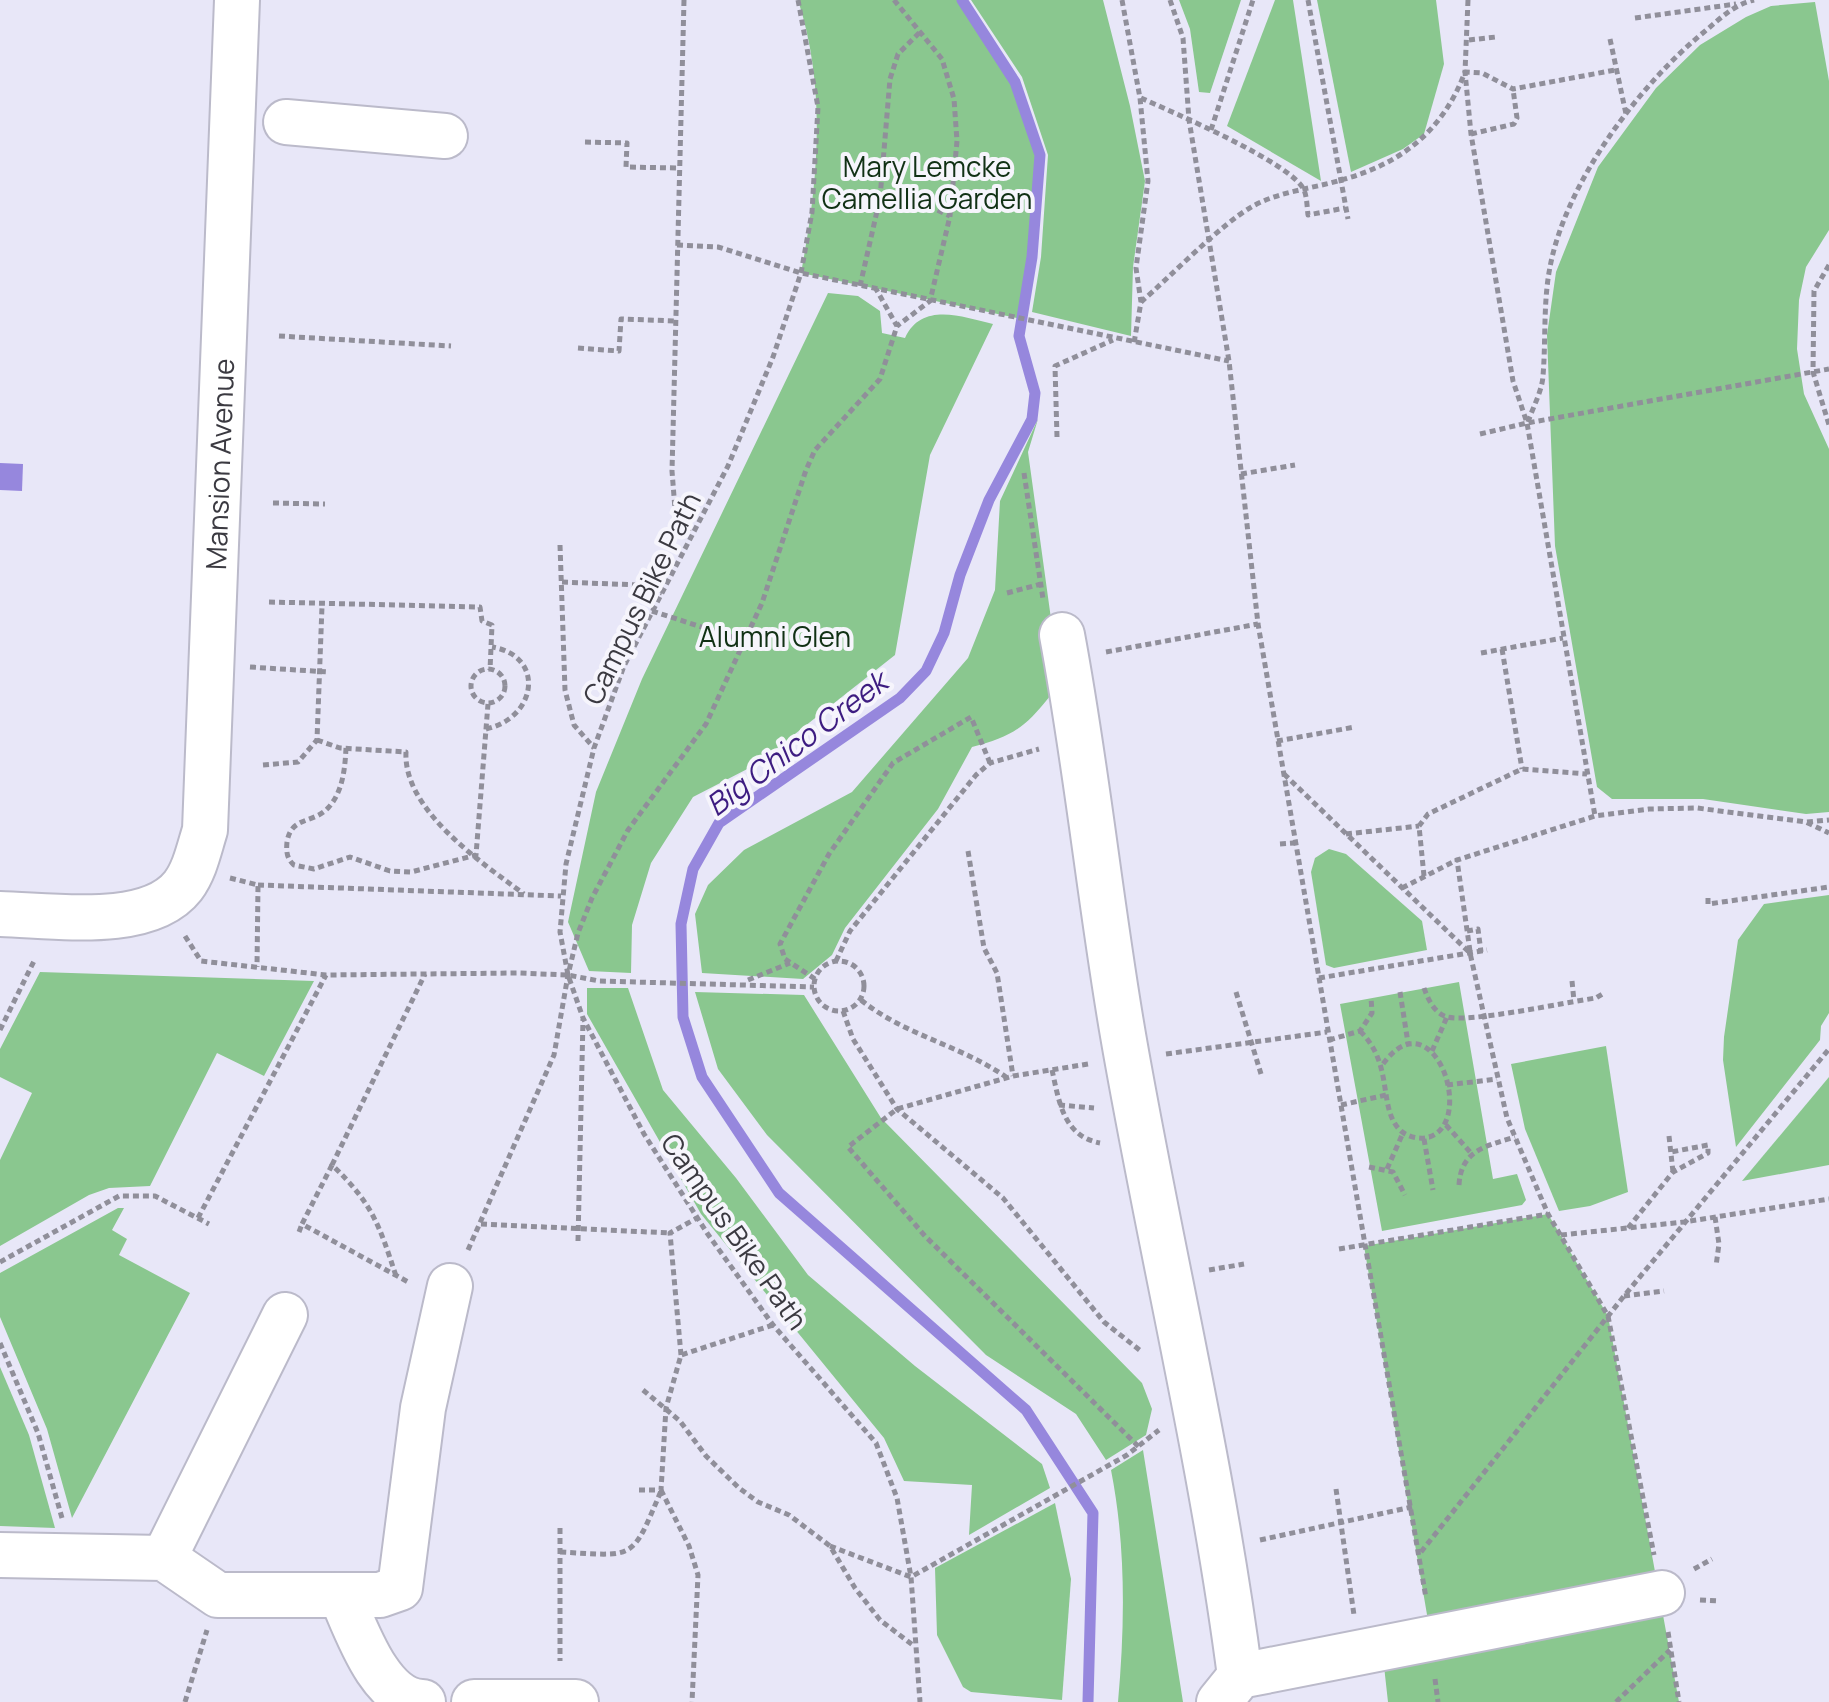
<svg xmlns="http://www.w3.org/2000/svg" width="1829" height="1702" font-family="Manrope,sans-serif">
	<rect width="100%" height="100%" fill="#e8e7f8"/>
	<g fill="#8ac78f">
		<path d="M 798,0 L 962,0 L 1015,82 L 1040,155 L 1032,257 L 1022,319 L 801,273 C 818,182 827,90 798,0 Z"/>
		<path d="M 971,0 L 1103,0 L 1130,106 L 1145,181 L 1133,267 L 1131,336 L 1032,312 L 1041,257 L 1048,155 L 1022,77 Z"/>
		<path d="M 1179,0 L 1241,0 L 1210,93 L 1199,92 L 1190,29 Z"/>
		<path d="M 1275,0 L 1293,0 L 1321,181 L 1227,126 Z"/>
		<path d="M 1317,0 L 1436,0 L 1444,64 L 1424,134 L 1403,149 L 1351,172 Z"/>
		<path d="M 1815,2 L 1829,81 L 1829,230 L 1806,267 L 1799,300 L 1797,349 L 1804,394 L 1829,449 L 1829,812 L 1806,814 L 1703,799 L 1612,799 L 1597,787 L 1555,546 L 1547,335 L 1556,272 L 1598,167 L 1656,88 L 1700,45 L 1746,17 L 1771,6 Z"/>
		<path d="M 828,293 L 858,296 L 880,311 L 882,333 L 905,338 C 922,301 963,317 993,324 L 930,455 L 895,655 L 757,764 L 693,797 L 651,863 L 632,925 L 631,973 L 589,971 L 568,922 L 596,792 L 642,679 Z"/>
		<path d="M 1038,419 L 1028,452 L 1052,626 L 1040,629 L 1050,696 C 1025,728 1011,737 972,747 L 938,809 L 845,928 L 832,955 L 803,979 L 702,973 L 695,914 L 708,885 L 744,850 L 852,792 L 968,658 L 995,590 L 1000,501 Z"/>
		<path d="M 1329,849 L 1346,854 L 1422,921 L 1427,950 L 1334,968 L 1326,965 L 1311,872 L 1315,858 Z"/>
		<path d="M 1829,895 L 1829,1013 L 1821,1026 L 1820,1040 L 1736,1147 L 1723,1060 L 1724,1037 L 1738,940 L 1764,904 Z"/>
		<path d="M 40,972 L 314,981 L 264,1076 L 217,1053 L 150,1186 L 109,1188 L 89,1195 L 0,1246 L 0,1160 L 32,1093 L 0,1077 L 0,1049 Z"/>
		<path d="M 1459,982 L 1493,1179 L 1517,1174 L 1526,1200 L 1522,1205 L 1382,1231 L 1340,1004 Z"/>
		<path d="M 587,988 L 628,988 L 663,1090 L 736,1178 L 808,1275 L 915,1366 L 1042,1464 L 1050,1488 L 969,1535 L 972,1485 L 904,1481 L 884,1438 L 701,1214 L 587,1014 Z"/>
		<path d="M 695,992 L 804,995 L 881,1118 L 1142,1383 L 1152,1409 L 1146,1435 L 1106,1460 L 1076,1414 L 986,1355 L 767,1135 L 718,1069 Z"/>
		<path d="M 1606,1046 L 1628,1192 L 1590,1206 L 1559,1211 L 1525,1129 L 1511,1064 Z"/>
		<path d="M 1829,1077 L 1829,1165 L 1742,1181 Z"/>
		<path d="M 118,1208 L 124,1208 L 112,1230 L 127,1239 L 119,1255 L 190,1293 L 72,1518 L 47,1429 L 0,1317 L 0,1273 Z"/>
		<path d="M 1548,1214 L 1608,1316 L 1679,1702 L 1388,1702 L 1382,1648 L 1431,1638 L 1364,1246 Z"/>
		<path d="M 0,1367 L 29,1435 L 55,1528 L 0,1526 Z"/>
		<path d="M 1143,1450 L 1183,1702 L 1118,1702 C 1125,1625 1126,1546 1111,1470 Z"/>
		<path d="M 1055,1503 L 1071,1579 L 1062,1700 L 971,1692 L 963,1687 L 937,1635 L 935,1568 Z"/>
	</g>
	<path fill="#9687dd" d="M 0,463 L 23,464 L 22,491 L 0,490 Z"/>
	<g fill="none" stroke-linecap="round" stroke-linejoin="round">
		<path stroke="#9687dd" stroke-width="11" d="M 962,0 L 1015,82 L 1040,155 L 1032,257 L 1019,336 L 1035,393 L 1032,419 L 989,500 L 960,575 L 944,633 L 926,671 L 900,698 L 719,823 L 693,869 L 681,924 L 683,1017 L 702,1077 L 779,1193 L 1026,1410 L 1093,1513 L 1088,1702"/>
		<g stroke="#bbbaca" stroke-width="48">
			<g id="minor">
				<path d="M 286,122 L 445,136"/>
				<path d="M 1062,635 C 1087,768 1100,902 1123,1035 C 1160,1249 1212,1460 1240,1676"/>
				<path id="s1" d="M 0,914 C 51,915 148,931 183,886 C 195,870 199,849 205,830 L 237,0"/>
				<path d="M 0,1555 L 164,1558 L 218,1595 L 380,1595 L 400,1588 L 423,1408 L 450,1286"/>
				<path d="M 164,1558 L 285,1315"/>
				<path d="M 341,1595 C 356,1629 380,1702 423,1702"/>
				<path d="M 474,1702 L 576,1702"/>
				<path d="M 1219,1702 L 1240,1676 L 1662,1593"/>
			</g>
		</g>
		<g stroke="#908f9a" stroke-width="5" stroke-dasharray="6 4" stroke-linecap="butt">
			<path d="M 684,0 L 672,471 L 675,509 L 691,534"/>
			<path d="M 798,0 L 818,107 L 812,212 L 801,273 L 773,357 L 728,466 L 624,666 L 594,748 L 566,864 L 560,932 L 568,975 L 583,1018 L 644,1134 L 707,1233 L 773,1325 L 876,1443 L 897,1498 L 911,1577 L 920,1702"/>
			<path d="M 894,0 L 942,59 L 954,99 L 957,141 L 950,216 L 930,301 L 897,326"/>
			<path d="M 1122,0 L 1140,98 L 1148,181 L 1136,268 L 1141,302 L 1134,343"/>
			<path d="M 1170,0 L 1183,38 L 1189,120 L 1229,361 L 1258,624 L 1426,1598"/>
			<path d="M 1308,0 L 1348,219"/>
			<path d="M 1468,0 L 1465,72 L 1471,134 L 1513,381 L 1527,423 L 1595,816"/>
			<path d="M 1635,18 L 1736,4"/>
			<path d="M 1610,39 L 1626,114"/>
			<path d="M 1469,40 L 1496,37"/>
			<path d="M 1141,98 C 1172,112 1292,163 1304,190 C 1307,197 1307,207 1308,215 L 1345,208"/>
			<path d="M 1211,130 L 1253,0"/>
			<path d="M 1471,134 L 1514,124 L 1517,118 L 1513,89"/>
			<path d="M 585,142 L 627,143 L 626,167 L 679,168"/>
			<path d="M 880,198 L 916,200 L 950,216"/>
			<path d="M 677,245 L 718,247 L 801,273 L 1229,361"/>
			<path d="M 1829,265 L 1814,291 L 1813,372 L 1829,425"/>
			<path d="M 860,286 L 880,198 L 890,79 L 898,54 L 920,32"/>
			<path d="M 1141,302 C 1171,276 1221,224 1253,206 C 1281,191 1311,189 1341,180 C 1401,164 1443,131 1465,72 L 1482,73 L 1513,89 L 1615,70"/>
			<path d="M 279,336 L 451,346"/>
			<path d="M 578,348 L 619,351 L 621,319 L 675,321"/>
			<path d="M 1528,422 C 1533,407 1542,391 1543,376 C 1546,339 1543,303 1550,267 C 1566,182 1639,85 1704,32 C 1721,18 1733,5 1754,0"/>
			<path d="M 1480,434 L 1527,423 L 1829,369"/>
			<path d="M 1057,437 L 1055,366 L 1113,340"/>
			<path d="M 1024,473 L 1043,599"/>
			<path d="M 1241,474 L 1295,465"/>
			<path d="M 273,503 L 325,504"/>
			<path d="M 560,545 L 565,690 L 574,725 L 594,748"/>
			<path d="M 562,582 L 638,585 L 662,593"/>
			<path d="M 1007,593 L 1041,584"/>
			<path d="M 269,602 L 480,607 L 482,621 L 492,625 L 490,670"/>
			<path d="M 652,611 L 745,641"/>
			<path d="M 1502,649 L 1522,769"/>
			<path d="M 1106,652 L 1258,624"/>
			<path d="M 1481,653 L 1563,638"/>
			<path d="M 250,667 L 329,672"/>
			<circle cx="488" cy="686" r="17"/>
			<path d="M 486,729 C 537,718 546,656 492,647"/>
			<path d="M 317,740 L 340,748 L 406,752 C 403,810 482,863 524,894"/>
			<path d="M 1277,741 L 1355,727"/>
			<path d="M 346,748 C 345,768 343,792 328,808 C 313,824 291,816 287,842 C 286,852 287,859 294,865 L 314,869 L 350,857 L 390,871 L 411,872 L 476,855 L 488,704"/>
			<path d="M 263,765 L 298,762 L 317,740 L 322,606"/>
			<path d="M 1284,774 L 1470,953 L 1507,1118 L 1548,1214 L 1608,1316 L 1654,1555"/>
			<path d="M 1807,822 L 1829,820"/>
			<path d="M 1346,834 L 1419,826"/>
			<path d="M 1280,844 L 1294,843"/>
			<path d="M 968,851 L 984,948 L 997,973 L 1013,1076"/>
			<path d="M 1424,876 L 1419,826 L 1428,814 L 1522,769 L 1587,774"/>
			<path d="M 230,878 L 258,885 L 257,967"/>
			<path d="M 258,885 L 561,896"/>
			<path d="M 1402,888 L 1457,860"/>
			<path d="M 1708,898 L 1708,904 L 1829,887"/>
			<path d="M 1467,931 L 1478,929 L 1481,952"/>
			<path d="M 185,936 L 201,961 L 326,975 L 518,973 L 568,975 L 599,981 L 814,987"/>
			<path d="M 1470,951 L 1457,860 L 1595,816 L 1649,809 L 1697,808 L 1806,822 L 1829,833"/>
			<circle cx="839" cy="986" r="25"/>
			<path d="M 836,961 L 850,931 L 976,775 L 990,763 L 1039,749"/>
			<path d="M 1319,978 L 1487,950"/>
			<path d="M 815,979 L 785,959 L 780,944 L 829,854 L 893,763 L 971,717 L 990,763"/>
			<path d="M 748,980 L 790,963"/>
			<path d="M 1572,981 L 1574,1001"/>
			<path d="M 1424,988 C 1428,999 1434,1013 1447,1017 C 1470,1023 1567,1002 1596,998 L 1604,993"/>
			<path d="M 1236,992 L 1261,1074"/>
			<path d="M 1400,992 L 1408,1043"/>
			<path d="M 861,1000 C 904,1035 960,1045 1006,1077"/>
			<path d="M 843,1011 L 853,1039 L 897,1109 L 1003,1198 L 1104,1322 L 1142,1352"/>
			<path d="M 0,1030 L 35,959"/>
			<path d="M 1360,1031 C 1395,1065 1377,1109 1401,1131 C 1408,1137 1420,1140 1429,1137 C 1477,1122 1433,995 1383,1064"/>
			<path d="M 1329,1040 L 1360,1031 L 1372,1013 L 1371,997"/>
			<path d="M 1432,1051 L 1447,1017"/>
			<path d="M 1166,1054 L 1327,1032"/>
			<path d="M 1088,1064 L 1013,1076 L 897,1109 L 848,1147 L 925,1236 L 1139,1447"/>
			<path d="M 1052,1070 C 1059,1101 1063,1136 1100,1143"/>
			<path d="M 1447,1085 L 1497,1079"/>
			<path d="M 1059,1105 L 1094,1108"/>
			<path d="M 1341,1105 L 1386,1095"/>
			<path d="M 1446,1125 L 1471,1153"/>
			<path d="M 1669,1136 L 1673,1172"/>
			<path d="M 1424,1139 L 1433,1190"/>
			<path d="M 332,1165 L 302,1224 L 410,1283"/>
			<path d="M 1369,1167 L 1393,1172 L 1405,1195"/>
			<path d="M 1387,1169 L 1403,1133"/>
			<path d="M 1459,1185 C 1461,1150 1486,1146 1515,1137"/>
			<path d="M 1715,1217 L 1719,1244 L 1716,1266"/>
			<path d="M 198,1218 L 326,975"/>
			<path d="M 481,1224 L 670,1233"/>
			<path d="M 1628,1228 L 1673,1172 L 1708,1153 L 1708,1145 L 1671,1152"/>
			<path d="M 299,1232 L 302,1224"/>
			<path d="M 1561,1235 L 1684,1222 L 1829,1199"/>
			<path d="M 578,1241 L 583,1019"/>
			<path d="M 1339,1249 L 1548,1214"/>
			<path d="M 468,1250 L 554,1055 L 568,975 L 578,933 L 592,898 L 628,830 L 706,724 L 762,603 L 806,470 L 815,450 L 880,379 L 897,326 L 876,289"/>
			<path d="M 0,1262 L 119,1196 L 155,1196 L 209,1224"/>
			<path d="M 1209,1270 L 1244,1264"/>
			<path d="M 396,1276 C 379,1224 372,1203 332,1165 L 425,974"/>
			<path d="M 1624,1296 L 1664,1291"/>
			<path d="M 0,1343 L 38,1433 L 62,1518"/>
			<path d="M 681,1355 L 670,1233 L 697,1218"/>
			<path d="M 643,1390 L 680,1421 L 706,1456 L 739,1488 L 758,1502 L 789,1515 L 830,1546 L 855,1588 L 880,1620 L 914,1646"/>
			<path d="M 1336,1489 L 1354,1615"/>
			<path d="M 639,1490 L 661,1490 L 666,1408 L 681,1355 L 773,1325"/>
			<path d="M 661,1490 L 689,1546 L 698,1575 L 692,1702"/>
			<path d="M 560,1528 L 560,1661"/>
			<path d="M 1260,1540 L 1412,1507"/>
			<path d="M 830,1546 L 911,1577 L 1127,1455 L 1159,1430"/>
			<path d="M 560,1552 C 636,1556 631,1562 661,1491"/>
			<path d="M 1421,1552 L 1624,1296 L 1829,1049"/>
			<path d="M 1694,1569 L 1712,1559"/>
			<path d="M 1700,1600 L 1719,1601"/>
			<path d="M 1668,1632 L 1679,1702"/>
			<path d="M 1435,1679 L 1438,1702"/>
			<path d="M 185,1702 L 207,1630"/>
			<path d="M 1616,1702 L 1670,1650"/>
		</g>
		<use href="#minor" stroke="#fff" stroke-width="44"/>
	</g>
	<g text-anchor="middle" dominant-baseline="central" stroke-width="8" stroke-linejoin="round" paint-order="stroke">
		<g font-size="28" fill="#113115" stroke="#f6f5fc">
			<text x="927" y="166">Mary Lemcke<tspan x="927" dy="32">Camellia Garden</tspan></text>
			<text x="775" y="636">Alumni Glen</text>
		</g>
		<g font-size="28" fill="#3b3a41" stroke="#f6f5fc">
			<text stroke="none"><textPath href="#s1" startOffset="618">Mansion Avenue</textPath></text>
			<text transform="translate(641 598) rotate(-64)">Campus Bike Path</text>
			<text transform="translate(735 1231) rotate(55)">Campus Bike Path</text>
		</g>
		<g font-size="30" font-style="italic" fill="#3d1c81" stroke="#f6f5fc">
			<text transform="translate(796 743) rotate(-37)">Big Chico Creek</text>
		</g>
	</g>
</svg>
